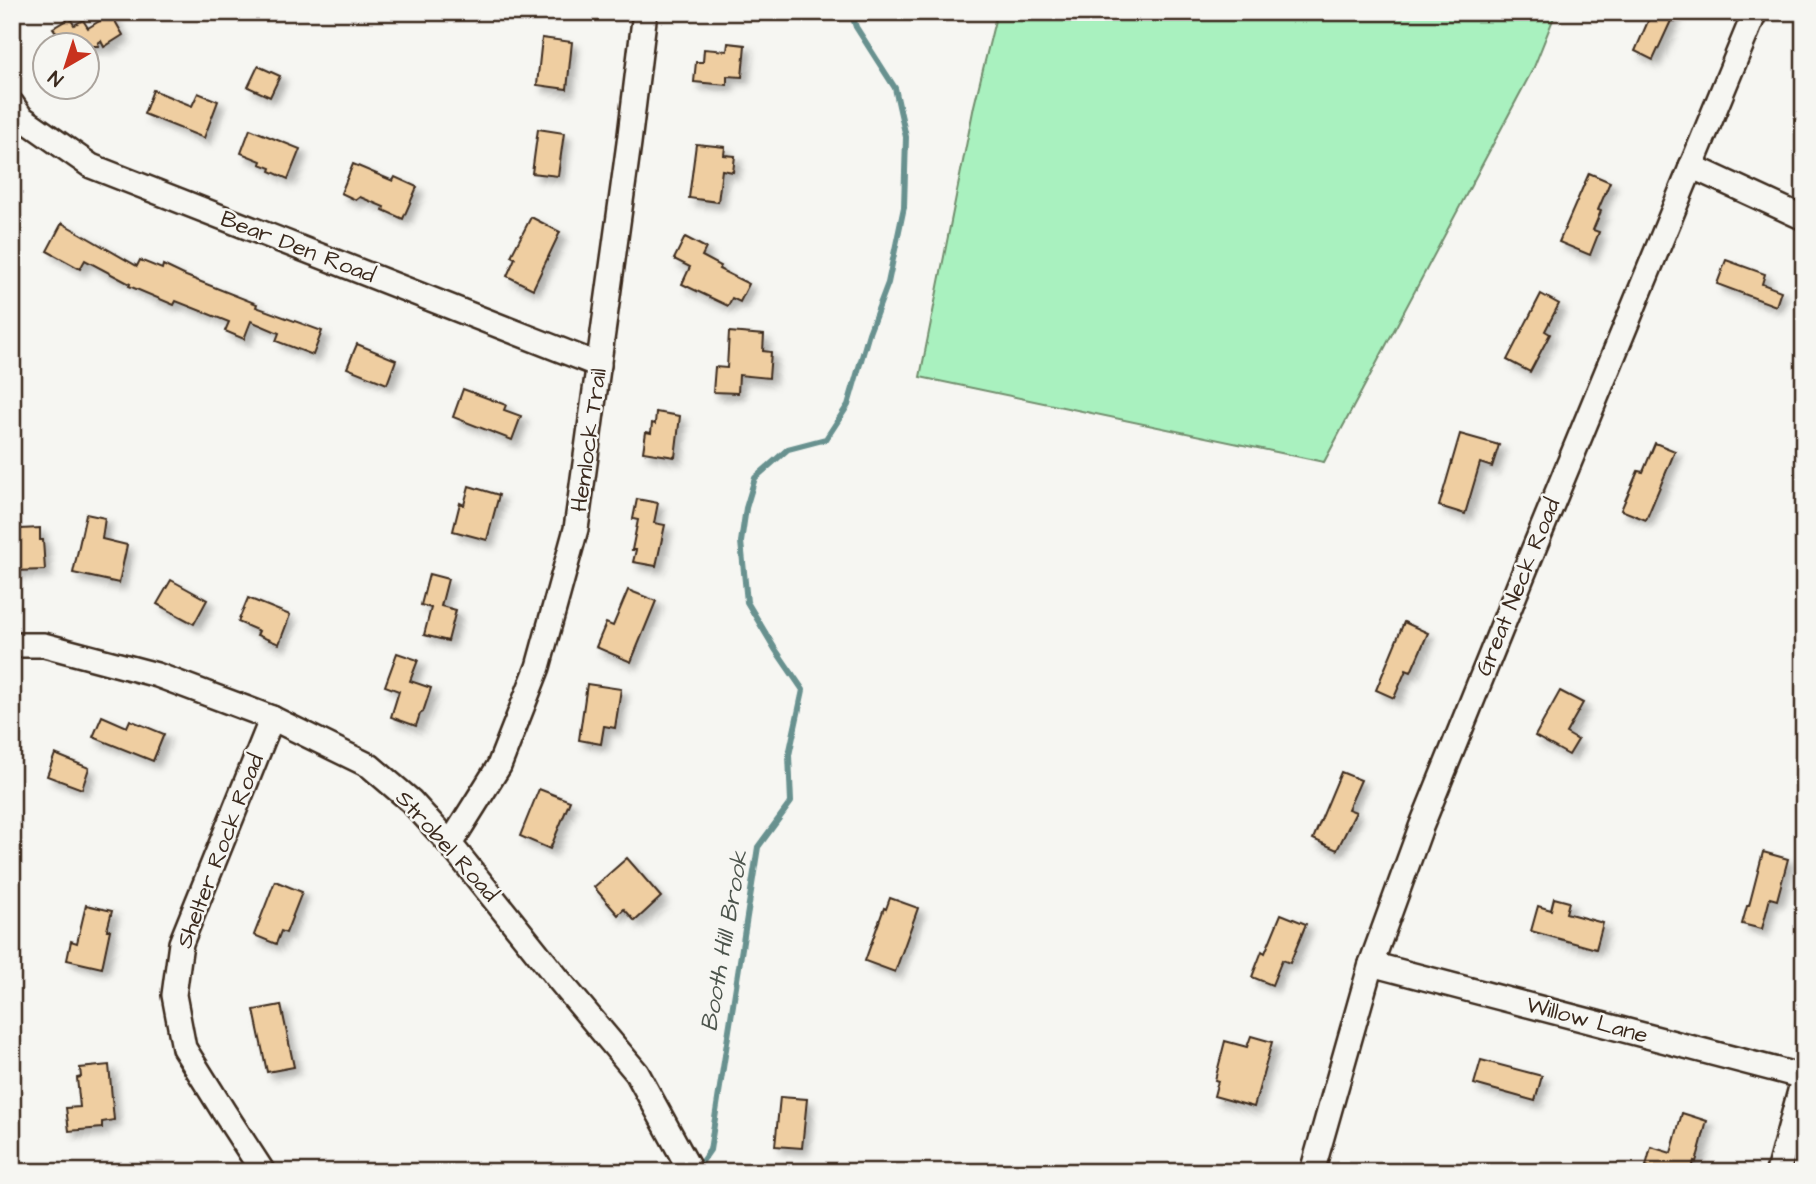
<svg xmlns="http://www.w3.org/2000/svg" width="1816" height="1184" font-family="'Architects Daughter',sans-serif">
	<defs>
		<filter id="shadow"><feDropShadow dx="6" dy="6" stdDeviation="3.5" flood-color="#0004"/></filter>
	</defs>
	<rect width="100%" height="100%" fill="#f6f6f2"/>
	<filter id="ink" filterUnits="userSpaceOnUse"><feTurbulence type="fractalNoise" baseFrequency=".0143" numOctaves="2"/><feDisplacementMap in="SourceGraphic" scale="14" xChannelSelector="R" yChannelSelector="G"/><feConvolveMatrix kernelMatrix="1 2 1 2 8 2 1 2 1" color-interpolation-filters="sRGB"/></filter>
	<g filter="url(#ink)">
		<path fill="#a9f1bf" stroke="#728e6e" stroke-width="2" d="M 997,12 L 1556,12 L 1534,67 L 1324,462 L 920,377 L 974,106 Z"/>
		<g fill="none" stroke-linecap="round" stroke-linejoin="round">
			<path stroke="#67918f" stroke-width="6" d="M 696,1170 L 710,1150 L 758,847 L 791,802 L 789,755 L 803,690 L 775,649 L 747,602 L 741,542 L 746,508 L 755,478 L 788,449 L 826,439 L 848,405 L 869,333 L 888,283 L 904,207 L 906,137 L 895,88 L 856,27 L 851,12"/>
		</g>
		<g fill="#efcea1" stroke="#3b2a1e" stroke-width="2" filter="url(#shadow)">
			<path d="M 1652,12 L 1675,12 L 1653,60 L 1635,51 Z"/>
			<path d="M 111,14 L 123,35 L 104,47 L 101,41 L 98,43 L 99,46 L 41,46 L 58,35 L 53,28 L 70,18 L 74,25 L 83,20 L 88,28 Z"/>
			<path d="M 542,38 L 572,42 L 567,89 L 537,85 Z"/>
			<path d="M 728,43 L 745,45 L 742,77 L 727,76 L 727,85 L 694,82 L 696,62 L 703,62 L 704,49 L 727,51 Z"/>
			<path d="M 258,66 L 280,76 L 270,97 L 248,87 Z"/>
			<path d="M 153,90 L 192,106 L 198,93 L 218,101 L 204,138 L 144,114 Z"/>
			<path d="M 250,129 L 300,149 L 288,179 L 270,171 L 271,168 L 260,164 L 261,161 L 241,153 Z"/>
			<path d="M 538,129 L 564,133 L 558,176 L 532,173 Z"/>
			<path d="M 696,144 L 725,147 L 724,155 L 735,156 L 733,172 L 722,170 L 718,202 L 689,198 Z"/>
			<path d="M 353,164 L 393,181 L 395,177 L 417,187 L 403,219 L 383,210 L 384,207 L 360,197 L 356,200 L 341,193 Z"/>
			<path d="M 1589,173 L 1610,182 L 1598,210 L 1601,211 L 1593,230 L 1599,232 L 1590,255 L 1559,242 Z"/>
			<path d="M 531,217 L 560,232 L 533,289 L 507,276 L 515,258 L 511,256 Z"/>
			<path d="M 62,223 L 137,266 L 140,260 L 162,269 L 163,265 L 186,276 L 257,304 L 256,307 L 322,331 L 313,355 L 276,341 L 279,333 L 251,321 L 244,339 L 225,331 L 229,322 L 176,301 L 174,305 L 129,286 L 130,284 L 85,260 L 80,269 L 47,251 Z"/>
			<path d="M 685,237 L 706,248 L 702,256 L 721,266 L 719,269 L 749,284 L 740,302 L 732,298 L 728,306 L 682,284 L 690,267 L 674,259 Z"/>
			<path d="M 1726,260 L 1765,274 L 1762,284 L 1781,291 L 1776,306 L 1717,284 Z"/>
			<path d="M 1541,294 L 1559,304 L 1545,331 L 1550,334 L 1530,372 L 1507,360 Z"/>
			<path d="M 729,332 L 764,335 L 763,351 L 771,352 L 769,378 L 739,375 L 738,393 L 713,392 L 715,367 L 727,368 Z"/>
			<path d="M 357,344 L 396,360 L 387,384 L 347,368 Z"/>
			<path d="M 463,389 L 506,405 L 504,410 L 521,416 L 512,440 L 453,417 Z"/>
			<path d="M 656,412 L 680,416 L 675,457 L 643,452 L 646,432 L 651,433 L 652,423 L 655,424 Z"/>
			<path d="M 1460,434 L 1499,445 L 1492,467 L 1480,463 L 1465,514 L 1439,506 Z"/>
			<path d="M 1655,443 L 1675,451 L 1646,520 L 1621,510 L 1638,471 L 1643,472 Z"/>
			<path d="M 469,486 L 499,495 L 487,540 L 453,531 L 460,503 L 464,505 Z"/>
			<path d="M 637,499 L 658,503 L 654,523 L 665,525 L 656,566 L 633,562 L 636,550 L 632,550 L 638,520 L 633,519 Z"/>
			<path d="M 86,514 L 105,518 L 102,539 L 127,545 L 119,583 L 73,573 Z"/>
			<path d="M 40,528 L 40,540 L 43,540 L 45,570 L 12,571 L 12,538 L 20,537 L 20,529 Z"/>
			<path d="M 429,574 L 448,579 L 441,606 L 456,610 L 448,641 L 424,635 L 431,608 L 421,605 Z"/>
			<path d="M 171,580 L 207,600 L 194,624 L 157,604 Z"/>
			<path d="M 628,590 L 656,601 L 631,662 L 596,647 L 606,623 L 613,626 Z"/>
			<path d="M 248,598 L 290,615 L 279,644 L 257,635 L 259,631 L 238,622 Z"/>
			<path d="M 1404,622 L 1428,633 L 1411,672 L 1406,670 L 1394,698 L 1376,690 Z"/>
			<path d="M 397,653 L 418,660 L 410,681 L 431,688 L 423,712 L 420,714 L 416,726 L 391,717 L 399,691 L 385,686 Z"/>
			<path d="M 587,684 L 621,689 L 615,728 L 604,726 L 601,744 L 579,740 Z"/>
			<path d="M 1560,691 L 1583,703 L 1566,733 L 1578,740 L 1569,755 L 1535,736 Z"/>
			<path d="M 102,716 L 127,727 L 130,720 L 164,734 L 153,761 L 93,737 Z"/>
			<path d="M 55,754 L 89,768 L 82,789 L 47,776 Z"/>
			<path d="M 1341,772 L 1361,780 L 1348,809 L 1356,812 L 1337,850 L 1313,839 Z"/>
			<path d="M 539,789 L 570,801 L 550,849 L 520,836 Z"/>
			<path d="M 1763,852 L 1788,859 L 1777,900 L 1770,898 L 1762,929 L 1742,924 L 1747,906 L 1749,906 Z"/>
			<path d="M 627,858 L 661,897 L 635,921 L 624,909 L 618,915 L 594,887 Z"/>
			<path d="M 275,881 L 302,892 L 286,933 L 281,931 L 276,944 L 254,935 Z"/>
			<path d="M 890,898 L 918,908 L 895,972 L 865,961 L 884,908 L 886,909 Z"/>
			<path d="M 1554,898 L 1569,902 L 1566,913 L 1603,923 L 1596,949 L 1531,931 L 1538,906 L 1551,910 Z"/>
			<path d="M 86,905 L 112,911 L 107,930 L 110,930 L 102,968 L 67,960 L 71,941 L 77,943 Z"/>
			<path d="M 1281,914 L 1306,924 L 1290,963 L 1282,960 L 1272,985 L 1252,977 L 1262,951 L 1265,953 Z"/>
			<path d="M 281,1005 L 294,1067 L 267,1072 L 254,1010 Z"/>
			<path d="M 1251,1036 L 1272,1042 L 1254,1107 L 1214,1096 L 1218,1081 L 1215,1080 L 1225,1041 L 1247,1047 Z"/>
			<path d="M 1481,1060 L 1542,1076 L 1535,1101 L 1474,1084 Z"/>
			<path d="M 109,1065 L 114,1120 L 102,1122 L 102,1128 L 69,1131 L 66,1108 L 80,1107 L 77,1078 L 81,1077 L 80,1068 Z"/>
			<path d="M 780,1097 L 807,1099 L 802,1148 L 775,1146 Z"/>
			<path d="M 1682,1113 L 1707,1121 L 1696,1162 L 1694,1161 L 1691,1172 L 1665,1172 L 1646,1166 L 1651,1147 L 1671,1153 Z"/>
		</g>
		<g fill="none" stroke-linecap="round" stroke-linejoin="round">
			<g stroke="#3b2a1e" stroke-width="28">
				<g id="minor">
					<path d="M 12,104 L 21,117 L 91,166 L 599,365"/>
					<path d="M 1691,166 L 1804,218"/>
					<path d="M 12,645 L 44,645 L 157,675 L 272,718 L 370,766 L 411,801 L 450,844 L 559,980 L 637,1073 L 691,1172"/>
					<path d="M 450,844 L 499,766 L 538,667 L 576,529 L 629,143 L 645,12"/>
					<path d="M 1371,964 L 1804,1077"/>
					<path d="M 263,1172 L 224,1112 L 184,1048 L 174,995 L 181,943 L 272,718"/>
					<path d="M 1312,1172 L 1371,964 L 1421,827 L 1523,575 L 1755,12"/>
					<path d="M 1778,1172 L 1804,1076"/>
				</g>
			</g>
			<use href="#minor" stroke="#f6f6f2" stroke-width="23"/>
		</g>
	</g>
	<g text-anchor="middle" dominant-baseline="central" stroke-width="5" stroke-linejoin="round" paint-order="stroke">
		<g font-size="23" fill="#3b2a1e" stroke="#f6f6f2">
			<text transform="translate(298 247) rotate(21)">Bear Den Road</text>
			<text transform="translate(589 440) rotate(-82)">Hemlock Trail</text>
			<text transform="translate(1518 587) rotate(-68)">Great Neck Road</text>
			<text transform="translate(447 846) rotate(48)">Strobel Road</text>
			<text transform="translate(220 851) rotate(-69)">Shelter Rock Road</text>
			<text transform="translate(1587 1020) rotate(15)">Willow Lane</text>
		</g>
		<g font-size="24" font-style="italic" fill="#4d554d" stroke="#f6f6f2">
			<text transform="translate(725 941) rotate(-80)">Booth Hill Brook</text>
		</g>
	</g>
	<rect width="1816" height="1184" fill="none" stroke="#f6f6f2" stroke-width="42"/>
	<rect x="21" y="21" width="1774" height="1142" fill="none" stroke="#3b2a1e" stroke-width="2.5" filter="url(#ink)"/>
	<g transform="translate(66 66) rotate(219)"><circle r="33" fill="#f6f6f2" stroke="#aba49d" stroke-width="2"/>
	<path d="M0-5L12 26L0 18L-12 26Z" fill="#c8321e"/>
	<text y="-10" font-size="19" font-weight="bold" text-anchor="middle" fill="#3b2a1e">N</text>
	</g>
</svg>
